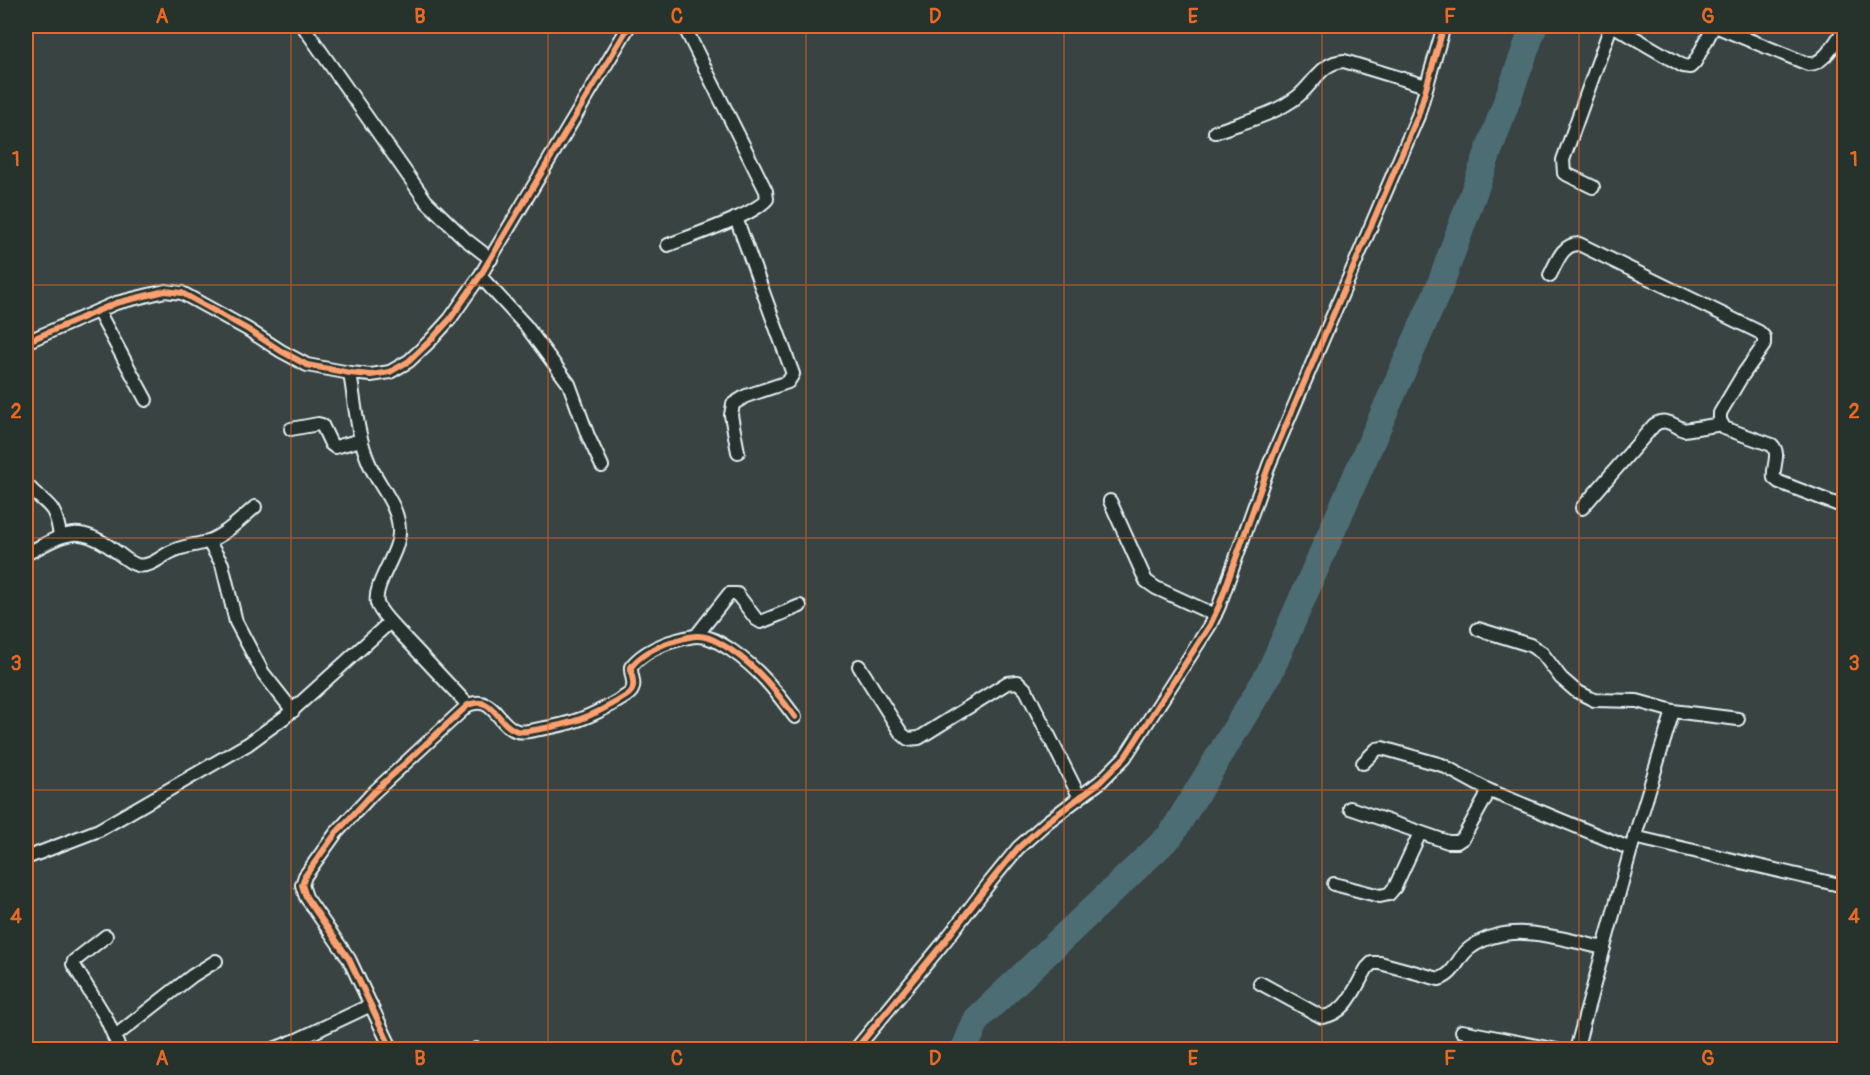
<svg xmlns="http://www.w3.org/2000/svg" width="1870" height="1075" font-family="Pangolin,sans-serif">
	<rect width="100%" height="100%" fill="#394342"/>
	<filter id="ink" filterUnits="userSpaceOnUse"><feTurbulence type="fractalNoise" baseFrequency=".0167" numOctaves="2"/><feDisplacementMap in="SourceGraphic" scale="12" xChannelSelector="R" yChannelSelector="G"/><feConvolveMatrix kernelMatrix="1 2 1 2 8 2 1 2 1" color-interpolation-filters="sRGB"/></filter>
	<g filter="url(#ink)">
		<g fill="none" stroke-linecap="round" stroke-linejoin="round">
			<path stroke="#4d6d74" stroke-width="27" d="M 964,1050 L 977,1019 L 1171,835 L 1269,674 L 1439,288 L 1534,26"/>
			<g stroke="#e8f1f8" stroke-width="16">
				<g id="street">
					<path d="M 303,26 L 426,201 L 465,239 L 491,259"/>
					<path d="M 1614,26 L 1683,66 L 1690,67 L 1695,62 L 1714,26"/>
					<path d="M 1715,26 L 1808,64 C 1824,65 1835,42 1844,30"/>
					<path d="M 1215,132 C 1242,122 1274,115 1297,97 C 1314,84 1321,62 1344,61 L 1426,86"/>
					<path d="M 1593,187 L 1564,173 L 1563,160 L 1611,26"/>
					<path d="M 736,218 L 793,374 L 788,382 L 746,396 L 733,404 L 731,415 L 738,452"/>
					<path d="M 668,245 C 691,236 753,216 767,199 L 766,191 L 684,26"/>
					<path d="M 1550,275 C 1557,262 1562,244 1579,244 L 1759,332 L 1764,337 L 1764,345 L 1742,376 L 1720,413 L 1720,420 L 1724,428 L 1772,445 C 1781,454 1772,467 1774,478 L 1779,482 L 1844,507"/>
					<path d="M 480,276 L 526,326 L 569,384 L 588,436 L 602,466"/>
					<path d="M 98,311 L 146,400"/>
					<path d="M 26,342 L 116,303 L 165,291 L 182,293 L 247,329 L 281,351 L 307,365 L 350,373 L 371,375 L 390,372 L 409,361 L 430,341 L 450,319 L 480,276 L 629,26"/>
					<path d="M 350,373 C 355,403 357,435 369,463 C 378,485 398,504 399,529 C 401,552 373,583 377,603 C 379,610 385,616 390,622 L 468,705"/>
					<path d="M 291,429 L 318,424 L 322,425 L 331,444 L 335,447 L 361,440"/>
					<path d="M 26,484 C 46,507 55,500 60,536"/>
					<path d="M 1110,501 L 1146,581 L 1156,588 L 1215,615"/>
					<path d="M 1582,508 L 1654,425 C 1666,417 1673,425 1684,430 L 1722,424"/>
					<path d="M 208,541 L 222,564 L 236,622 L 263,673 L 293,711"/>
					<path d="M 26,554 C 63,535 76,522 114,550 C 120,554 129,563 137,565 C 150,568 160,557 171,552 C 182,546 194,546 206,542 C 224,536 241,519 255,507"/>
					<path d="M 1478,629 L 1530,645 L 1542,653 L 1561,678 L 1576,691 L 1594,700 L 1637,701 L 1673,711 L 1738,719"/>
					<path d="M 696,636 L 729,594 L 737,594 L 756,619 L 761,622 L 800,606"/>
					<path d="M 859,666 L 901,733 L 908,739 L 919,738 L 1007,683 L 1018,682 L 1026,690 L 1079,796"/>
					<path d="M 1363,763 L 1377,749 L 1382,748 L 1442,765 L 1488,790"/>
					<path d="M 1350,808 L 1448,842 L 1457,842 L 1463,838 L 1485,799 L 1488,790 L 1631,849"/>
					<path d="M 1634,837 L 1844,886"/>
					<path d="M 26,858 L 99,830 L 248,744 L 285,717 L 390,622"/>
					<path d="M 1334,884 L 1380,896 L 1389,894 L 1395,887 L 1420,833"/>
					<path d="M 106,936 L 74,961 L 73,964 L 106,1018 L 120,1050"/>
					<path d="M 1260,983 L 1322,1017 C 1348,1013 1354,989 1367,968 L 1372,963 L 1380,963 L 1439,979 C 1456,974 1457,957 1470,948 C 1510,919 1560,939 1604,948"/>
					<path d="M 1462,1031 L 1557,1050"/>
					<path d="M 114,1037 L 192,976 L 216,961"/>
					<path d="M 476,1049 L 476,1050"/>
					<path d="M 271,1050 L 299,1039 L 371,1005"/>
					<path d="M 392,1050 L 349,959 L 306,897 L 302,885 L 305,876 L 336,833 L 373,793 L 468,705 C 494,694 497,725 517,731 C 524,733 533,730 540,729 C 572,724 590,717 618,701 C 622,698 630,695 632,690 C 636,683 630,674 631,667 C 640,655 656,647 670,642 C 678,640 689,636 697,636 C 710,636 720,643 731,650 C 759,669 775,690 795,717"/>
					<path d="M 855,1050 L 945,941 L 991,881 L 1018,848 L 1047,822 L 1100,782 L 1125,757 L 1210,625 L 1219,606 L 1269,465 L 1418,116 L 1444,26"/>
					<path d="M 1576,1050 L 1631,849 L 1673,711"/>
				</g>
			</g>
			<use href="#street" stroke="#26332d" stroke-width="12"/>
			<g stroke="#26332d" stroke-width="10">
				<g id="cycleway">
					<path d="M 26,342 L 116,303 L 165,291 L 182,293 L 247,329 L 281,351 L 307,365 L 350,373 L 371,375 L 390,372 L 409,361 L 430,341 L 450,319 L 480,276 L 629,26"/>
					<path d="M 392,1050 L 349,959 L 306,897 L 302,885 L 305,876 L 336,833 L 373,793 L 468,705 C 494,694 497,725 517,731 C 524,733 533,730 540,729 C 572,724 590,717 618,701 C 622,698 630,695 632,690 C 636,683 630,674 631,667 C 640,655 656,647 670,642 C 678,640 689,636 697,636 C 710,636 720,643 731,650 C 759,669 775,690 795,717"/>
					<path d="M 855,1050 L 945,941 L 991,881 L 1018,848 L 1047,822 L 1100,782 L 1125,757 L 1210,625 L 1219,606 L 1269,465 L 1418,116 L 1444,26"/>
				</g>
			</g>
			<use href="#cycleway" stroke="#fca06f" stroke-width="6"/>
		</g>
	</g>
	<path fill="none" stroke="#e86824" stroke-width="1.5" stroke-opacity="0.55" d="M 291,26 L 291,1050M 548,26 L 548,1050M 806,26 L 806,1050M 1064,26 L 1064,1050M 1322,26 L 1322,1050M 1579,26 L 1579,1050M 26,285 L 1844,285M 26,538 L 1844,538M 26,790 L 1844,790"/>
	<rect width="1870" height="1075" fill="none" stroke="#26332d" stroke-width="66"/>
	<rect x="33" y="33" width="1804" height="1009" fill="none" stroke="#e86824" stroke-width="2"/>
	<g font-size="20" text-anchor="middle" font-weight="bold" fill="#e86824">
		<text x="162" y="23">A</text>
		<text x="420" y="23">B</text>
		<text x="677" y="23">C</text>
		<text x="935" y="23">D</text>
		<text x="1193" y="23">E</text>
		<text x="1450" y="23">F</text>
		<text x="1708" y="23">G</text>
		<text x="16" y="166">1</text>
		<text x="1854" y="166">1</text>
		<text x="16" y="418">2</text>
		<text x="1854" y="418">2</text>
		<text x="16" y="670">3</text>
		<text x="1854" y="670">3</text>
		<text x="16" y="923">4</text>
		<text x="1854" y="923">4</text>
		<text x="162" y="1065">A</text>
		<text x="420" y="1065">B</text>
		<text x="677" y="1065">C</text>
		<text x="935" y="1065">D</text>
		<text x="1193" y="1065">E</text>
		<text x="1450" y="1065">F</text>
		<text x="1708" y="1065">G</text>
	</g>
</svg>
